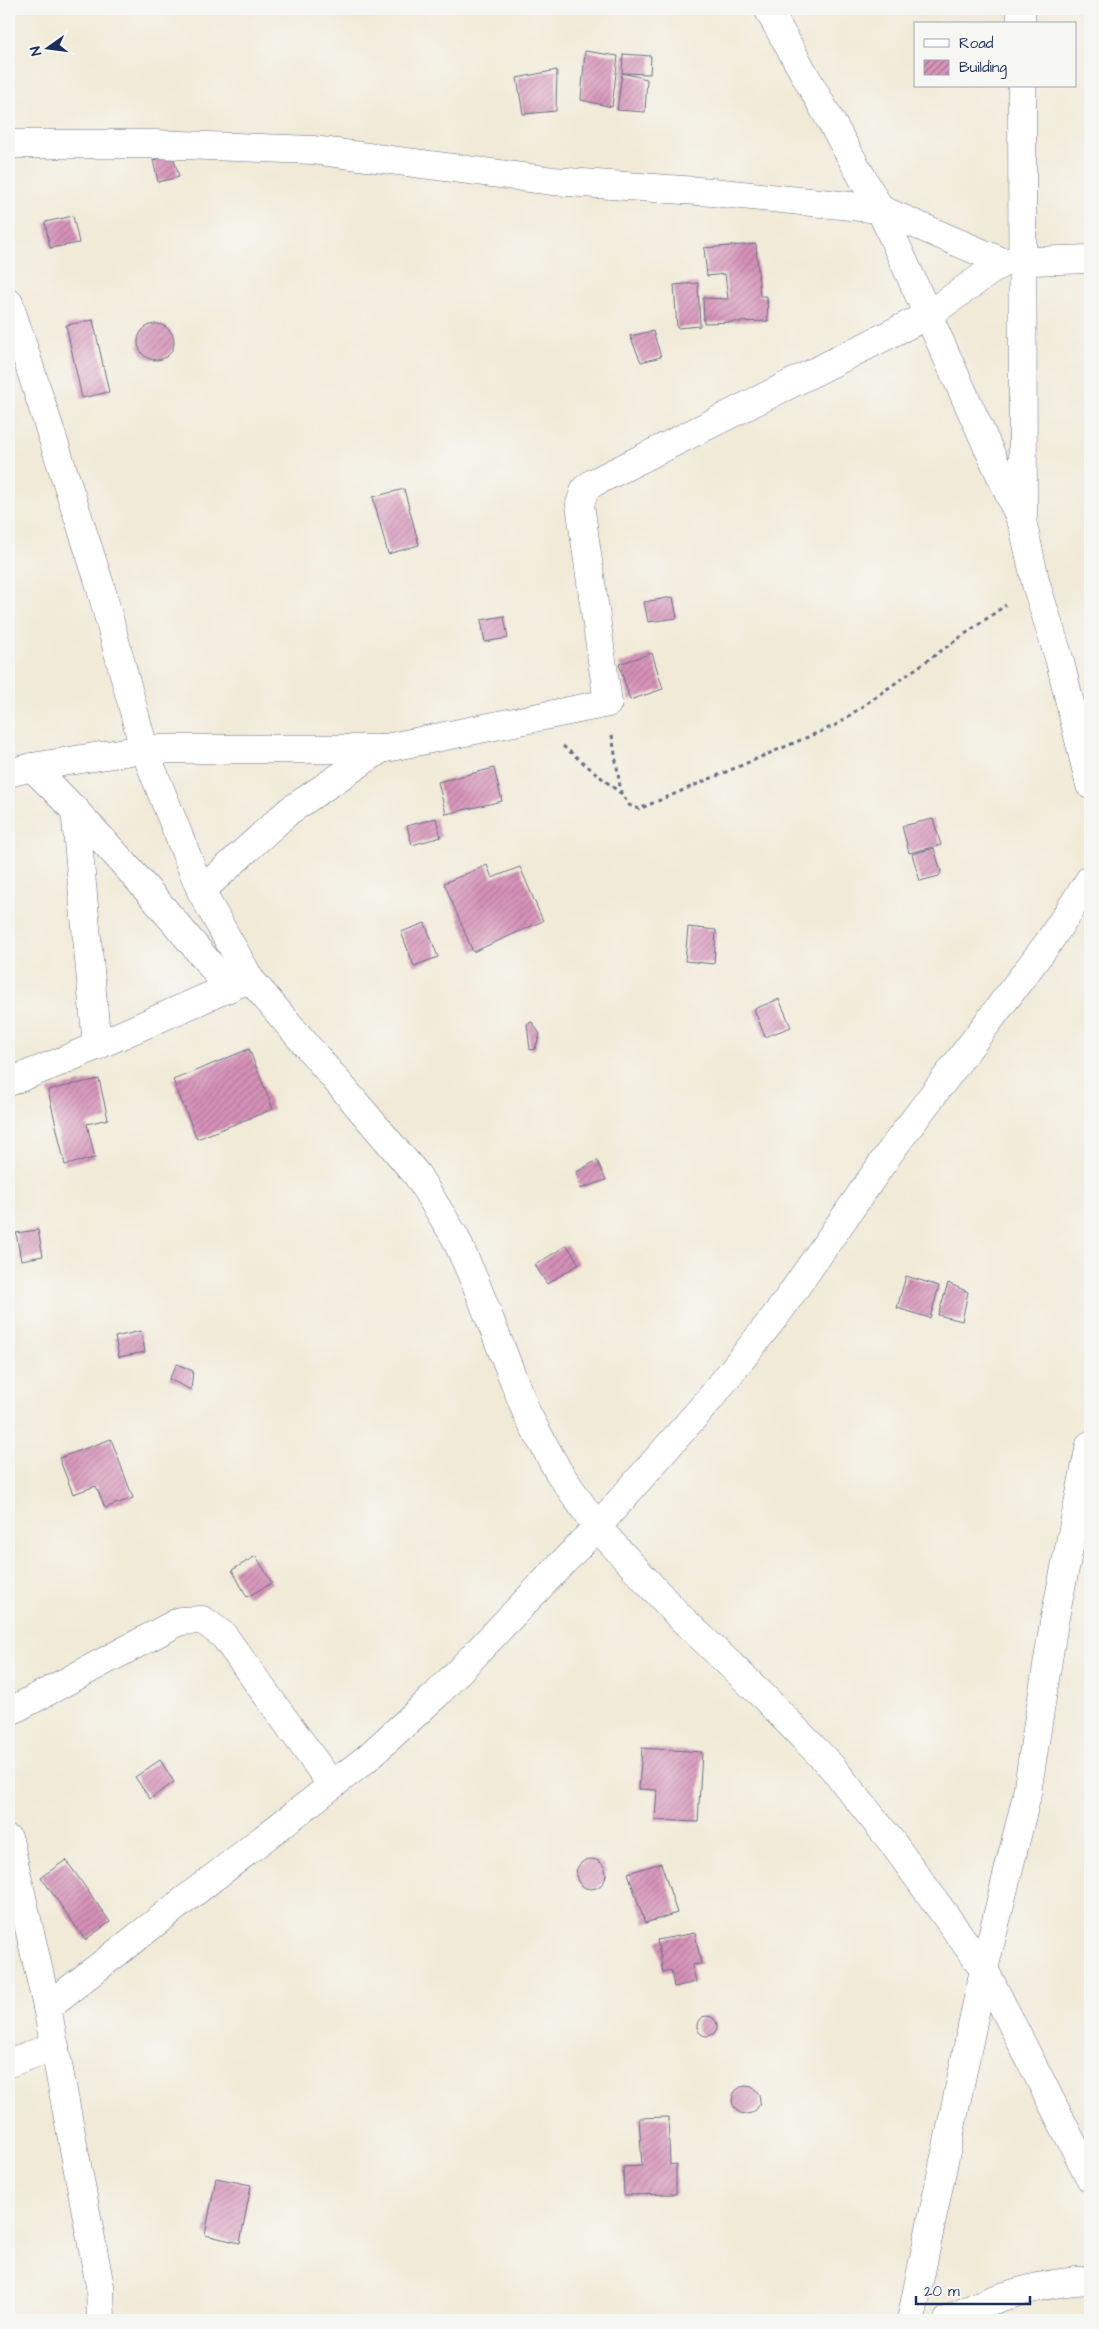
<svg xmlns="http://www.w3.org/2000/svg" width="1099" height="2329" font-family="'Architects Daughter',sans-serif">
	<defs>
		<pattern id="building-hatch" width="6" height="6" patternUnits="userSpaceOnUse" patternTransform="scale(1.25)"><rect width="6" height="6" fill="#d691b7"/><path d="M-1 1l2-2M0 6l6-6M5 7l2-2" fill="none" stroke="#ad7798"/></pattern>
	</defs>
	<rect width="100%" height="100%" fill="#f6f6f2"/>
	<filter id="ink" filterUnits="userSpaceOnUse"><feTurbulence type="fractalNoise" baseFrequency=".02" numOctaves="2"/><feDisplacementMap in="SourceGraphic" scale="10" xChannelSelector="R" yChannelSelector="G"/><feConvolveMatrix kernelMatrix="1 2 1 2 8 2 1 2 1" color-interpolation-filters="sRGB"/></filter>
	<filter id="wash" filterUnits="userSpaceOnUse"><feTurbulence type="fractalNoise" baseFrequency=".0096" numOctaves="4" result="noise"/><feDisplacementMap in="SourceGraphic" scale="20" xChannelSelector="R" yChannelSelector="G"/><feGaussianBlur stdDeviation="1.12" result="paint"/><feColorMatrix in="noise" values="0 0 0 0 0 0 0 0 0 0 0 0 0 0 0 0 0 1.4 0 .05"/><feComposite in="paint" operator="in"/></filter>
	<g filter="url(#wash)">
		<rect width="100%" height="100%" fill="#f1ead7"/>
		<g id="blocks">
			<g fill="url(#building-hatch)">
				<path d="M 585,51 L 618,56 L 612,107 L 581,100 Z"/>
				<path d="M 623,54 L 651,56 L 650,74 L 622,73 Z"/>
				<path d="M 557,70 L 556,111 L 523,114 L 517,78 Z"/>
				<path d="M 622,73 L 647,79 L 645,112 L 617,110 Z"/>
				<path d="M 173,156 L 179,177 L 158,182 L 153,160 Z"/>
				<path d="M 73,216 L 79,243 L 50,248 L 45,222 Z"/>
				<path d="M 756,244 L 760,296 L 767,296 L 768,321 L 704,323 L 703,298 L 728,299 L 725,274 L 707,276 L 704,248 Z"/>
				<path d="M 698,283 L 700,326 L 677,328 L 674,285 Z"/>
				<path d="M 93,320 L 109,392 L 82,398 L 66,325 Z"/>
				<circle cx="156" cy="342" r="18"/>
				<path d="M 653,331 L 661,357 L 641,362 L 630,336 Z"/>
				<path d="M 404,489 L 419,545 L 388,554 L 373,497 Z"/>
				<path d="M 673,597 L 677,618 L 648,622 L 644,602 Z"/>
				<path d="M 504,616 L 508,638 L 485,642 L 481,620 Z"/>
				<path d="M 652,653 L 663,689 L 630,700 L 619,664 Z"/>
				<path d="M 494,768 L 502,801 L 446,814 L 438,782 Z"/>
				<path d="M 436,818 L 441,837 L 412,845 L 407,826 Z"/>
				<path d="M 933,819 L 941,845 L 909,853 L 902,826 Z"/>
				<path d="M 934,848 L 941,872 L 939,876 L 920,881 L 912,854 Z"/>
				<path d="M 487,865 L 492,878 L 520,867 L 543,921 L 473,952 L 444,883 Z"/>
				<path d="M 425,923 L 438,957 L 414,966 L 401,932 Z"/>
				<path d="M 688,927 L 716,930 L 714,964 L 685,961 Z"/>
				<path d="M 779,999 L 791,1027 L 765,1037 L 754,1009 Z"/>
				<path d="M 532,1022 L 540,1034 L 535,1049 L 530,1050 L 527,1024 Z"/>
				<path d="M 249,1049 L 273,1109 L 197,1139 L 173,1080 Z"/>
				<path d="M 99,1079 L 108,1119 L 87,1124 L 95,1158 L 65,1165 L 48,1090 Z"/>
				<path d="M 597,1160 L 606,1180 L 580,1189 L 577,1172 Z"/>
				<path d="M 38,1230 L 43,1256 L 21,1260 L 16,1233 Z"/>
				<path d="M 567,1245 L 579,1264 L 547,1284 L 535,1265 Z"/>
				<path d="M 906,1276 L 939,1286 L 930,1318 L 897,1308 Z"/>
				<path d="M 948,1283 L 968,1292 L 962,1321 L 938,1315 Z"/>
				<path d="M 141,1331 L 145,1352 L 119,1357 L 115,1337 Z"/>
				<path d="M 177,1364 L 193,1371 L 191,1390 L 169,1379 Z"/>
				<path d="M 111,1439 L 133,1498 L 105,1508 L 96,1486 L 73,1494 L 59,1458 Z"/>
				<path d="M 256,1556 L 272,1583 L 247,1597 L 232,1570 Z"/>
				<path d="M 642,1748 L 702,1752 L 698,1822 L 655,1820 L 657,1790 L 639,1789 Z"/>
				<path d="M 160,1760 L 174,1782 L 150,1799 L 135,1777 Z"/>
				<circle cx="591" cy="1874" r="15"/>
				<path d="M 66,1860 L 110,1922 L 85,1940 L 41,1877 Z"/>
				<path d="M 661,1863 L 677,1913 L 645,1923 L 628,1873 Z"/>
				<path d="M 695,1933 L 701,1964 L 692,1965 L 696,1982 L 674,1987 L 671,1970 L 663,1972 L 657,1940 Z"/>
				<circle cx="707" cy="2026" r="10"/>
				<circle cx="746" cy="2100" r="14"/>
				<path d="M 668,2117 L 670,2165 L 676,2164 L 676,2194 L 624,2195 L 623,2167 L 642,2166 L 639,2118 Z"/>
				<path d="M 216,2178 L 251,2185 L 240,2243 L 205,2235 Z"/>
			</g>
		</g>
	</g>
	<g filter="url(#ink)">
		<use href="#blocks" fill-opacity="0" stroke="#667088" stroke-width="1"/>
		<g fill="none" stroke-linecap="round" stroke-linejoin="round">
			<g stroke="#667088" stroke-width="29">
				<g id="street">
					<path d="M 768,9 L 880,209 L 1023,525 L 1036,584 L 1059,658 L 1090,785"/>
					<path d="M 1021,9 L 1021,24"/>
					<path d="M 1022,86 L 1023,516"/>
					<path d="M 9,144 L 154,144 L 313,150 L 553,181 L 712,192 L 880,209 L 1003,262 L 1090,259"/>
					<path d="M 9,303 L 100,585 L 144,749 L 201,891 L 250,979 L 417,1175 L 455,1237 L 476,1284 L 527,1414 L 558,1471 L 597,1527 L 678,1615 L 762,1695 L 832,1767 L 892,1842 L 984,1969 L 1090,2178"/>
					<path d="M 32,767 C 103,836 167,911 229,988"/>
					<path d="M 9,773 L 32,767 L 144,749 L 381,749 L 608,703 L 580,504 L 585,489 L 593,483 L 928,315 L 1003,262"/>
					<path d="M 75,809 L 97,1046"/>
					<path d="M 201,891 L 289,811 L 381,749"/>
					<path d="M 9,1082 L 62,1061 L 244,981"/>
					<path d="M 9,1712 L 180,1621 L 203,1620 L 224,1636 L 332,1785"/>
					<path d="M 9,1840 L 47,2007"/>
					<path d="M 9,2063 L 55,2046"/>
					<path d="M 101,2320 L 100,2286 L 47,2007 L 366,1759 L 436,1695 L 597,1527 L 709,1400 L 780,1310 L 895,1145 L 1048,943 L 1090,879"/>
					<path d="M 911,2320 L 984,1969 L 1026,1799 L 1054,1622 L 1090,1445"/>
					<path d="M 948,2320 C 988,2298 1044,2282 1090,2280"/>
				</g>
			</g>
			<g stroke="#667088" stroke-width="3" stroke-dasharray="4 4" stroke-linecap="butt">
				<path d="M 612,735 L 621,793 L 629,805 L 639,809 L 836,725 L 1006,605"/>
				<path d="M 563,746 L 620,793"/>
			</g>
			<use href="#street" stroke="#fff" stroke-width="28"/>
		</g>
	</g>
	<rect width="1099" height="2329" fill="none" stroke="#f6f6f2" stroke-width="30"/>
	<rect x="914" y="22" width="162" height="65" fill="#f6f6f2" stroke="#9ea6b7"/>
	<rect x="924" y="39" width="25" height="8" fill="#ffffff" stroke="#9ea6b7"/>
	<text x="959" y="48" font-size="15" fill="#1b2f5e">Road</text>
	<rect x="924" y="60" width="25" height="15" fill="url(#building-hatch)" stroke="#9ea6b7"/>
	<text x="959" y="72" font-size="15" fill="#1b2f5e">Building</text>
	<g transform="translate(48 48) rotate(256)" stroke="#f6f6f2" stroke-width="4" paint-order="stroke">
	<path d="M0-4L9 19L0 12L-9 19Z" fill="#1b2f5e"/>
	<text y="-8" font-size="14" font-weight="bold" text-anchor="middle" fill="#1b2f5e">N</text>
	</g>
	<path d="M916 2296v8h114v-8" fill="none" stroke="#1b2f5e" stroke-width="2.5"/>
	<text x="924" y="2296" font-size="15" fill="#1b2f5e" stroke="#f6f6f2" stroke-width="4" paint-order="stroke">20 m</text>
</svg>
